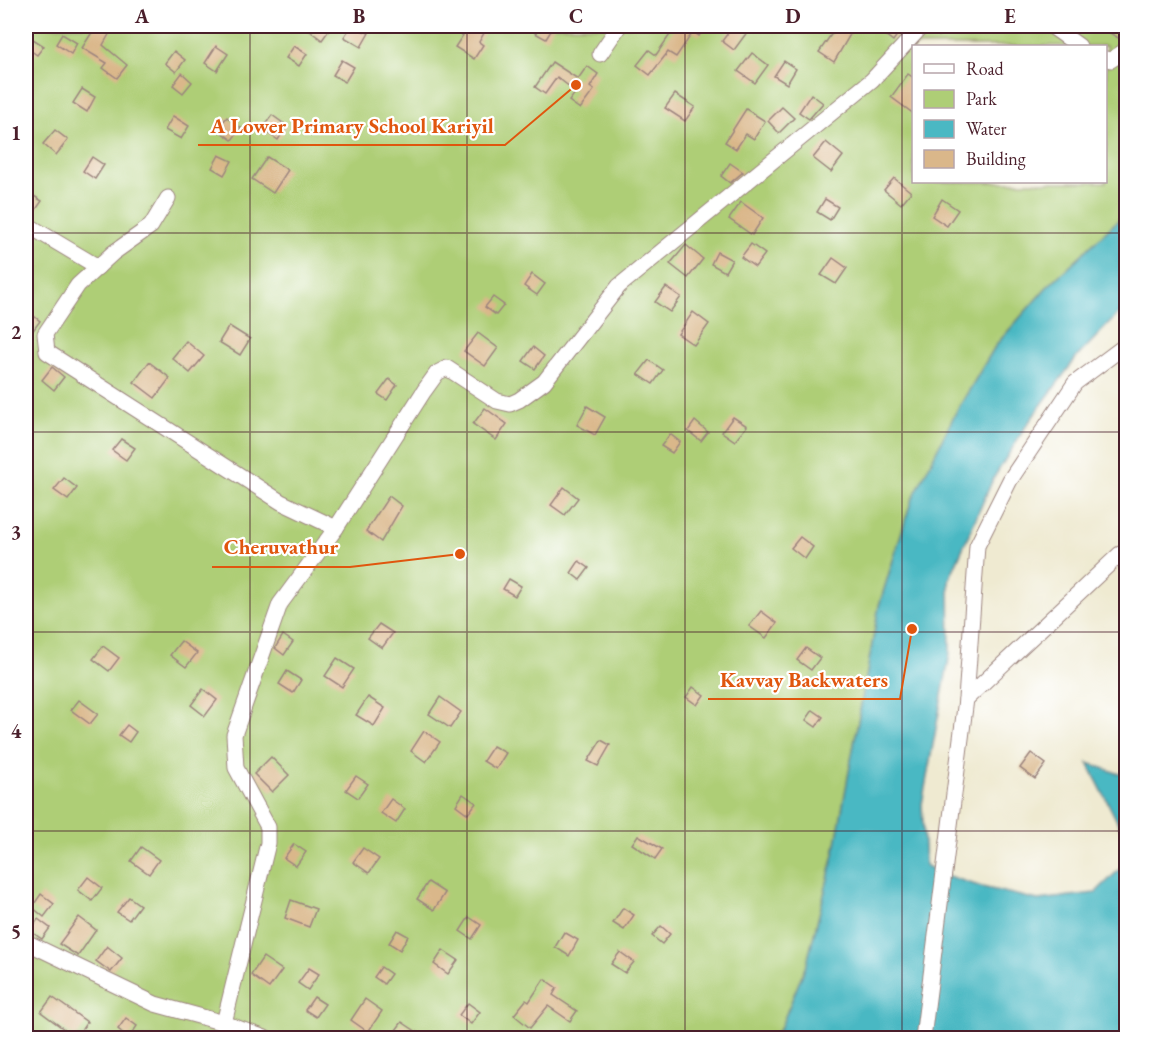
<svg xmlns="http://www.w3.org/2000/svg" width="1152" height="1064" font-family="'EB Garamond',serif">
	<rect width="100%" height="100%" fill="#fff"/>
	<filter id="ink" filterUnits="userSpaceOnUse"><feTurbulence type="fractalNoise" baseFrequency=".0167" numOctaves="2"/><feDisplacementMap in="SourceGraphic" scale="12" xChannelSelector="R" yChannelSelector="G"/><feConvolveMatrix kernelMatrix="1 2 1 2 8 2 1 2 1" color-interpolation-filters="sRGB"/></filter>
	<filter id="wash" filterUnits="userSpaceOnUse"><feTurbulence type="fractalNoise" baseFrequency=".008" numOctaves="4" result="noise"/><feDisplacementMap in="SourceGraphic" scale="24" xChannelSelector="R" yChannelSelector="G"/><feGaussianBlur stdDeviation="1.35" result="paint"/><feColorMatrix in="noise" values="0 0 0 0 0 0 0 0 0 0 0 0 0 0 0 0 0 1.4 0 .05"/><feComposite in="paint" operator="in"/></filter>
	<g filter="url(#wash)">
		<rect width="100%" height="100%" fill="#efead1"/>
		<path fill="#aece76" stroke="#7c7650" stroke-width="1.5" fill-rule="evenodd" d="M 26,26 L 1126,26 L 1126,213 L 1046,288 L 996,345 L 955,414 L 911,502 L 879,606 L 834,855 L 807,963 L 780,1029 L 772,1038 L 26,1038 ZM 914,46 L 1106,46 L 1106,182 L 914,182 Z"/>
		<g fill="#4ab8c3" stroke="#4a6c77" stroke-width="1.5">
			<path d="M 1126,213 L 1126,306 L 1076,358 L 1026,426 L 993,479 L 949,580 L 950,653 L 922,804 L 925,865 L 942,874 L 982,887 L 1038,900 L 1095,893 L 1126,863 L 1126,1038 L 772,1038 L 780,1029 L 807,963 L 834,855 L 879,606 L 911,502 L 955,414 L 996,345 L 1046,288 Z"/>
			<path d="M 1088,763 L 1126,776 L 1126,839 Z"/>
		</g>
		<g id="blocks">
			<g fill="#dab78a">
				<path d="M 96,26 L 111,31 L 103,45 L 127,65 L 117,78 L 103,68 L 107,63 L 82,48 Z"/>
				<path d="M 303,26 L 332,26 L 322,40 Z"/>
				<path d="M 351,26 L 369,33 L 361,47 L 344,37 Z"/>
				<path d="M 469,26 L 488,26 L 479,42 L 483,45 L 474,59 L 455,47 Z"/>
				<path d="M 539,26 L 554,26 L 546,39 L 535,33 Z"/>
				<path d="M 676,26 L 706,26 L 699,36 L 693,32 L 676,57 L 668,52 L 650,75 L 637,65 L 649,50 L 656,55 Z"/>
				<path d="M 733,26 L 741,26 L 748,31 L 734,50 L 722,41 Z"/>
				<path d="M 837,26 L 855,26 L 834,62 L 819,52 Z"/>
				<path d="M 884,26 L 893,26 L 900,31 L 893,41 L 880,31 Z"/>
				<path d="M 933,26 L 957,26 L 939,36 Z"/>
				<path d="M 1111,26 L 1126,26 L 1122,40 L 1108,32 Z"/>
				<path d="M 62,34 L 77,43 L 71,54 L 56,44 Z"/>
				<path d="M 33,39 L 44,46 L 37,55 L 27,48 Z"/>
				<path d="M 216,46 L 228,54 L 217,71 L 205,63 Z"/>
				<path d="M 294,46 L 307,54 L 299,66 L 286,58 Z"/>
				<path d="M 174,51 L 185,60 L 176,72 L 165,63 Z"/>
				<path d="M 752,53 L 768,65 L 755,83 L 738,71 Z"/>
				<path d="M 342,60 L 354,67 L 345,82 L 333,75 Z"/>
				<path d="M 784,61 L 796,69 L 787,84 L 774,76 Z"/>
				<path d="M 552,62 L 578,79 L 587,66 L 598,74 L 590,87 L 594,90 L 580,109 L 569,101 L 576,92 L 557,77 L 545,94 L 535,87 Z"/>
				<path d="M 182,73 L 192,82 L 183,93 L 173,85 Z"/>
				<path d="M 908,74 L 914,78 L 914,114 L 891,97 Z"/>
				<path d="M 82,89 L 95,97 L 87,112 L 73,103 Z"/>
				<path d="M 675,94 L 695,107 L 685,121 L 665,108 Z"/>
				<path d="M 811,94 L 823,103 L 809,119 L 799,112 Z"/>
				<path d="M 782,107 L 794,118 L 779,133 L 768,121 Z"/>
				<path d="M 746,109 L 765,121 L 754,139 L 746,134 L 736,149 L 725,142 Z"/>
				<path d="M 272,115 L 287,126 L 278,140 L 262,129 Z"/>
				<path d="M 173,116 L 189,126 L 181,139 L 165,130 Z"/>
				<path d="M 227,117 L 241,128 L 232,140 L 217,129 Z"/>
				<path d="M 55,130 L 68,140 L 56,155 L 43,144 Z"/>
				<path d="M 826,142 L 843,156 L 831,172 L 813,158 Z"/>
				<path d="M 219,155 L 232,161 L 224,175 L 212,168 Z"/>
				<path d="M 92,157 L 104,165 L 95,179 L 83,171 Z"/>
				<path d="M 267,157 L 288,170 L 273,193 L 252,179 Z"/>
				<path d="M 730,163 L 743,172 L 730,183 L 721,176 Z"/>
				<path d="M 894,178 L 911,192 L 901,204 L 884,190 Z"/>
				<path d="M 29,193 L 42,201 L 35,211 L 26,205 Z"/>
				<path d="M 825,199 L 838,207 L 830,220 L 817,212 Z"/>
				<path d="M 942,199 L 958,210 L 947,226 L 932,216 Z"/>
				<path d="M 741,202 L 763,218 L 752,235 L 729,219 Z"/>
				<path d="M 751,244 L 765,254 L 755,267 L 741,257 Z"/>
				<path d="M 686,245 L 703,259 L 688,278 L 670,264 Z"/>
				<path d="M 717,252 L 732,260 L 725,272 L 711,264 Z"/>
				<path d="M 833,258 L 847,268 L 836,284 L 821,275 Z"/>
				<path d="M 532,274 L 545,284 L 537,295 L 524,286 Z"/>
				<path d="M 666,287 L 681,297 L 670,312 L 655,302 Z"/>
				<path d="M 493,297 L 504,305 L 496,315 L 485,307 Z"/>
				<path d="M 26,310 L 40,321 L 26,340 Z"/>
				<path d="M 693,312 L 709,324 L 694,345 L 678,334 Z"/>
				<path d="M 229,326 L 250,339 L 240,355 L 219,342 Z"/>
				<path d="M 478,333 L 498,348 L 485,366 L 464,351 Z"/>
				<path d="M 186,341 L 204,356 L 190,373 L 172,358 Z"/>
				<path d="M 533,347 L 544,356 L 535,369 L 523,361 Z"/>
				<path d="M 649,360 L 663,370 L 653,384 L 638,374 Z"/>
				<path d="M 149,362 L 170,378 L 155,398 L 134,382 Z"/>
				<path d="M 52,367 L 64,377 L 54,390 L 42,380 Z"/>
				<path d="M 389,379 L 397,385 L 387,400 L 378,394 Z"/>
				<path d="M 587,406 L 605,417 L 595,435 L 577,425 Z"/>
				<path d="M 485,408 L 507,424 L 496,440 L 473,424 Z"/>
				<path d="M 733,417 L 747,426 L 735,441 L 722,432 Z"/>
				<path d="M 695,421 L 708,432 L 701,441 L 688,431 Z"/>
				<path d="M 670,434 L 680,442 L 672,453 L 661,446 Z"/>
				<path d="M 121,439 L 135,448 L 126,460 L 112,450 Z"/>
				<path d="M 64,478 L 77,488 L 68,500 L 54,490 Z"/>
				<path d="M 564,487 L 578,498 L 565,515 L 551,505 Z"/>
				<path d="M 389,496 L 402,506 L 381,542 L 366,531 Z"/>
				<path d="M 800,537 L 813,547 L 805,559 L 791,548 Z"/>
				<path d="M 579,561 L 589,568 L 580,580 L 571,573 Z"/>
				<path d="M 509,579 L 521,586 L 515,596 L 503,589 Z"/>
				<path d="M 761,611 L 777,623 L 766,638 L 749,626 Z"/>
				<path d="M 379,624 L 393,633 L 382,648 L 368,638 Z"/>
				<path d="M 283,635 L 293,642 L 284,655 L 275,648 Z"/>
				<path d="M 181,641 L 197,653 L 186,667 L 170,655 Z"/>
				<path d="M 103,646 L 119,658 L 109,671 L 93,659 Z"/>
				<path d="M 806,648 L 820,658 L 811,670 L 797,660 Z"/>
				<path d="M 337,658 L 354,669 L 342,687 L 325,676 Z"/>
				<path d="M 287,671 L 301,680 L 293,693 L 279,684 Z"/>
				<path d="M 693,687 L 704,695 L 697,705 L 686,697 Z"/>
				<path d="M 203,689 L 217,700 L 205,716 L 191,705 Z"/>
				<path d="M 368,697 L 385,708 L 374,726 L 356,715 Z"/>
				<path d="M 440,697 L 461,712 L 450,728 L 429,714 Z"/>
				<path d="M 79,700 L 98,714 L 90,724 L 71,710 Z"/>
				<path d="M 813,710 L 823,717 L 816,727 L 806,720 Z"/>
				<path d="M 127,725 L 136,732 L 129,742 L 119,735 Z"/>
				<path d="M 424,731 L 440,742 L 426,762 L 411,751 Z"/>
				<path d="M 601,740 L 610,745 L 598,766 L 588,761 Z"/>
				<path d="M 493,746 L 506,753 L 496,769 L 483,761 Z"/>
				<path d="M 1031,753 L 1046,764 L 1035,779 L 1020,768 Z"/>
				<path d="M 271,757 L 289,775 L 272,792 L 254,774 Z"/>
				<path d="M 356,776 L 368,784 L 358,798 L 346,790 Z"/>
				<path d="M 463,794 L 476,803 L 468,814 L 456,805 Z"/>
				<path d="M 391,799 L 405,809 L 396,823 L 381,813 Z"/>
				<path d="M 638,835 L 662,849 L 655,859 L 632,844 Z"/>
				<path d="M 294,844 L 306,852 L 296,866 L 284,858 Z"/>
				<path d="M 141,847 L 159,860 L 149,874 L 131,861 Z"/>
				<path d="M 363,848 L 379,859 L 369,873 L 353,862 Z"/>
				<path d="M 88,877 L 102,888 L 92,901 L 78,890 Z"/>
				<path d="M 428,882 L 445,893 L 434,910 L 417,899 Z"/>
				<path d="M 41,894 L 54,904 L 44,917 L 32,907 Z"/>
				<path d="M 129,897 L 140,905 L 129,920 L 117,912 Z"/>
				<path d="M 291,900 L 316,909 L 309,927 L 285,918 Z"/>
				<path d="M 623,908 L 634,915 L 624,930 L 613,923 Z"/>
				<path d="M 79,917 L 96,930 L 78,956 L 59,944 Z"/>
				<path d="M 469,917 L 481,925 L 472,939 L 460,931 Z"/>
				<path d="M 38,919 L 50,928 L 42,939 L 30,931 Z"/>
				<path d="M 661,926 L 670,934 L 662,944 L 652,936 Z"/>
				<path d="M 397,930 L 408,936 L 400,950 L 389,943 Z"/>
				<path d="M 564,932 L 578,940 L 569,956 L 555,947 Z"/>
				<path d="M 107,946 L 122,958 L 111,972 L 96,961 Z"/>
				<path d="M 443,950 L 458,960 L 448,974 L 434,964 Z"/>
				<path d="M 620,952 L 634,962 L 625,973 L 611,964 Z"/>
				<path d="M 263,957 L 282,970 L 269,988 L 251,975 Z"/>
				<path d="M 381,967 L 391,974 L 384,984 L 374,977 Z"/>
				<path d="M 309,968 L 319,974 L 308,990 L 298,983 Z"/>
				<path d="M 544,979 L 557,988 L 553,995 L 577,1011 L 570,1021 L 548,1006 L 530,1028 L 514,1015 L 526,1000 L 529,1002 Z"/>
				<path d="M 52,997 L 87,1022 L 76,1038 L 41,1012 Z"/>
				<path d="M 314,997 L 325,1004 L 316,1017 L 305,1010 Z"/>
				<path d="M 365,999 L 382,1011 L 368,1032 L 351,1020 Z"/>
				<path d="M 468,1003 L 480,1012 L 471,1024 L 459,1015 Z"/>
				<path d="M 126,1018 L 137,1026 L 129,1038 L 118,1029 Z"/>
				<path d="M 402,1022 L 426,1038 L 390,1038 Z"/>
			</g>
		</g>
	</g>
	<g filter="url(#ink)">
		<use href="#blocks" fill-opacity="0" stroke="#9c847e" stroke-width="1.5"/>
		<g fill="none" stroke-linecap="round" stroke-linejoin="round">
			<g stroke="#9c847e" stroke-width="17">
				<g id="minor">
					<path d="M 1051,26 L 1079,46"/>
					<path d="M 600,54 L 619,26"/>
					<path d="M 1106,59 L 1111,60 L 1126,50"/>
					<path d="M 168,198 L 151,226 L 113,253 L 78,285 L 45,334 L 47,352 L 281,502 L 336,528"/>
					<path d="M 26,224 L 98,267"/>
					<path d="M 966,699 L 1120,554 L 1126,552"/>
					<path d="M 26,942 L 155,1004 L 224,1023 L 265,1038"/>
					<path d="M 224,1023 L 268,843 L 268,827 L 236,768 L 234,735 L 280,604 L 336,528 L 424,391 L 437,373 L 447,368 L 497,401 L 510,404 L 519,400 L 544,382 L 619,286 L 872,80 L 922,26"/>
					<path d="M 923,1038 L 966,699 L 977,546 L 1010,480 L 1075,383 L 1126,345"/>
				</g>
			</g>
			<use href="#minor" stroke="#fff" stroke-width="15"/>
		</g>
	</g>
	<path fill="none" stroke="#4a1f2b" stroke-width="1.5" stroke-opacity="0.55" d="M 250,26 L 250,1038M 467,26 L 467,1038M 685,26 L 685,1038M 902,26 L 902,1038M 26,233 L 1126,233M 26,432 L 1126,432M 26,632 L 1126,632M 26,831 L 1126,831"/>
	<path fill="none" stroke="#e0560e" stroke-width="2" d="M576 85L505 145H198M460 554L350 567H212M912 629L900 699H708"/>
	<g fill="#e0560e" stroke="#fff" stroke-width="2">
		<circle cx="576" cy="85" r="6"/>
		<circle cx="460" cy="554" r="6"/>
		<circle cx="912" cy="629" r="6"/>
	</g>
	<g font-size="21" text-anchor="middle" font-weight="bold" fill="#e0560e" stroke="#fff" stroke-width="4.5" stroke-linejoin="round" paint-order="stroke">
		<text x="352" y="133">A Lower Primary School Kariyil</text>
		<text x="281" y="554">Cheruvathur</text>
		<text x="804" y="687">Kavvay Backwaters</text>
	</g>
	<rect width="1152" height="1064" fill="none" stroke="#fff" stroke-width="66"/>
	<rect x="912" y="45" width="195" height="138" fill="#ffffff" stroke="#b7a5aa" stroke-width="1.5"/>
	<rect x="924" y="64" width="30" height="9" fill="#ffffff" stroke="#b7a5aa" stroke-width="1.5"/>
	<text x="966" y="75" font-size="18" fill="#4a1f2b">Road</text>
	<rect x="924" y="90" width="30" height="18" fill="#aece76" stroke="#b7a5aa" stroke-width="1.5"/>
	<text x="966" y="105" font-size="18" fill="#4a1f2b">Park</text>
	<rect x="924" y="120" width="30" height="18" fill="#4ab8c3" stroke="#b7a5aa" stroke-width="1.5"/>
	<text x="966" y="135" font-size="18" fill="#4a1f2b">Water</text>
	<rect x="924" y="150" width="30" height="18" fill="#dab78a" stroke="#b7a5aa" stroke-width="1.5"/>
	<text x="966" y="165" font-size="18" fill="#4a1f2b">Building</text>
	<rect x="33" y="33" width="1086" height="998" fill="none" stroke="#4a1f2b" stroke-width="2"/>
	<g font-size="20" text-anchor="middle" font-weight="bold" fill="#4a1f2b">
		<text x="142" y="23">A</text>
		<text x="359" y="23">B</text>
		<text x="576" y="23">C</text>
		<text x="793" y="23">D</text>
		<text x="1010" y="23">E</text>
		<text x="16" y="140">1</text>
		<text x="16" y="339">2</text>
		<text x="16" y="539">3</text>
		<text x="16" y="738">4</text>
		<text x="16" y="938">5</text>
	</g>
</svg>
